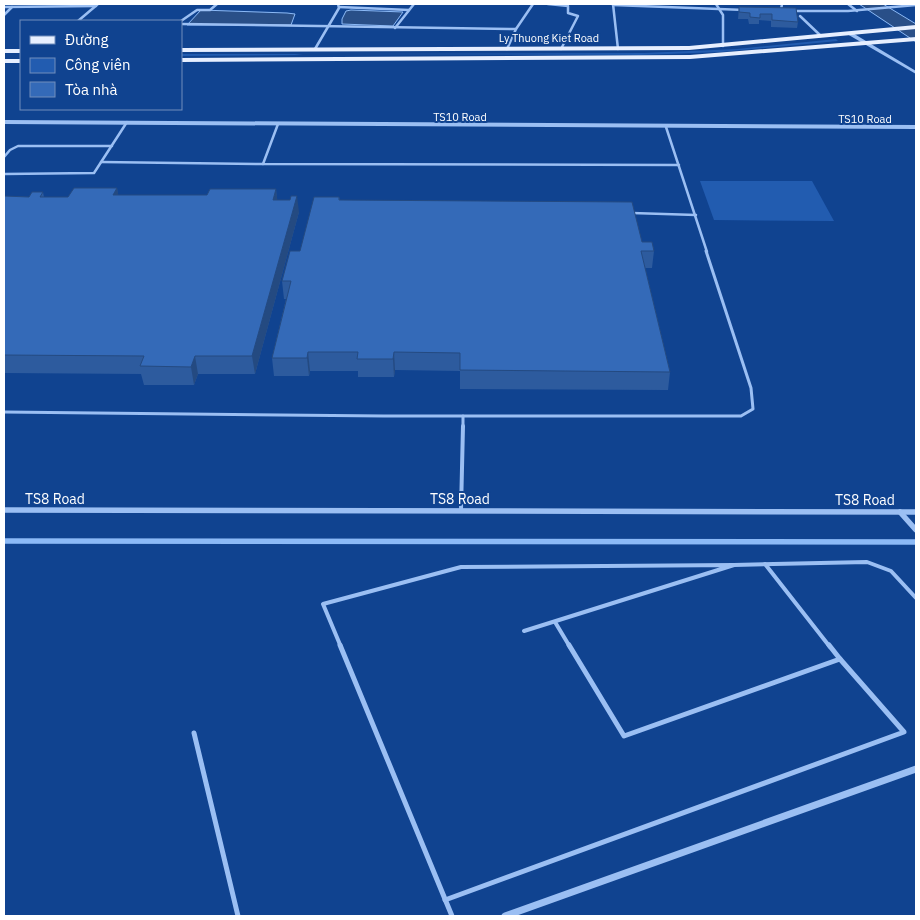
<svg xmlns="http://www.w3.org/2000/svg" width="920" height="920" font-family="'IBM Plex Sans',sans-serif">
	<rect width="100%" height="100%" fill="#104390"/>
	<g fill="#225cb0">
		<path d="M 836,39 L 838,41 L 721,52 L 641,55 L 342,54 L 644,53 L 737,49 Z"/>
		<path d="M 181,54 L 295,54 L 303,55 L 181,56 Z"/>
		<path d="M 700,181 L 812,181 L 834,221 L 714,220 Z"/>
	</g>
	<g fill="#294f88" stroke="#8cbaf7">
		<path d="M 859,4 L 883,4 L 916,24 L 916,42 Z"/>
		<path d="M 201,10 L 287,13 L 295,14 L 291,25 L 187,25 Z"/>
		<path d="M 346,11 L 351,10 L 403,12 L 393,26 L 342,24 L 342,19 Z"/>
	</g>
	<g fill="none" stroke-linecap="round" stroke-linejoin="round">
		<path stroke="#8cbaf7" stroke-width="5.5" d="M 4,541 L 916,542"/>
		<g stroke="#9bbff3" stroke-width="2.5">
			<path d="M 278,124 L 263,164 L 679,165"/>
			<path d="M 666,127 L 707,252"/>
			<path d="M 4,157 L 10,150 L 18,146 L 112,146"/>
			<path d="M 101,162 L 263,164"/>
			<path d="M 4,174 L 94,173 L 127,122"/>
			<path d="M 632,213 L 696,215"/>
		</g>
		<g stroke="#9bbff3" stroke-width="3">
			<path d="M 4,412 L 384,416 L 741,416 L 753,409 L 751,388 L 706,251"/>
			<path d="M 463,427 L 463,416"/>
		</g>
		<g stroke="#9bbff3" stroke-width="4">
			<path d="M 461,510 L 463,426"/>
			<path d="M 765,564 L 830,647"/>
			<path d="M 734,565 L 867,562 L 891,571 L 916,598"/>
			<path d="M 555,622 L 570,647"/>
			<path d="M 341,647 L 323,604 L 461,567 L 734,565 L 524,631"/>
		</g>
		<g stroke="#9bbff3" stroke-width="5">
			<path d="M 340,645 L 452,916"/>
			<path d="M 569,645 L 624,736 L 840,659 L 829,645"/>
			<path d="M 194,733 L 238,916"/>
			<path d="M 445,900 L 904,732 L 840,659"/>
		</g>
		<g stroke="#9bbff3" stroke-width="2.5">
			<path d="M 548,4 L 568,6 L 568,13 L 578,16 L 561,49"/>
			<path d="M 613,4 L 618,49"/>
			<path d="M 716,4 L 723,15 L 723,46"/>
			<path d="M 848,4 L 857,11"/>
			<path d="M 613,5 L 745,10"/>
			<path d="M 4,7 L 96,6"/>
			<path d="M 339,7 L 409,10"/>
			<path d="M 778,10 L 781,10 L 782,4"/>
			<path d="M 790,11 L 848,11 L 916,5"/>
			<path d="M 4,15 L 12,7"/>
			<path d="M 800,16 L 821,36"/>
			<path d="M 78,21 L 98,4"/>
			<path d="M 181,21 L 197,10 L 210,10 L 217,4"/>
			<path d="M 181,24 L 516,29"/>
			<path d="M 395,28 L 414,4"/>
			<path d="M 315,49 L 339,8 L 338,4"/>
			<path d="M 507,49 L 516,29 L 533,4"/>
		</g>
		<path stroke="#9bbff3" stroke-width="4" d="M 4,122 L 916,127"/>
		<g stroke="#9bbff3" stroke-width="5.5">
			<path d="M 4,510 L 916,512"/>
			<path d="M 900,512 L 916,530"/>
		</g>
		<path stroke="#9bbff3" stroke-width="7" d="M 505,916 L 916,769"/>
		<path fill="#9bbff3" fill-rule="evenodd" d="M 847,32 L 851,32 L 916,71 L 916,74 L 847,34 Z"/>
		<g fill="#e7efff" fill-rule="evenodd">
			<path d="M 916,25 L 916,29 L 689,50 L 181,52 L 181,48 L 689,46 Z"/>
			<path d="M 916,37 L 916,41 L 690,59 L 181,62 L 181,58 L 690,55 Z"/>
			<rect x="4" y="49" width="17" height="4"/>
			<rect x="4" y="59" width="17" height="4"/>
		</g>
	</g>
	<g fill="#2d5b9e">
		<path d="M 739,7 L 796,8 L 798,22 L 797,28 L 771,27 L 771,21 L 759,20 L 759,24 L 749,24 L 748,19 L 738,19 Z"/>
		<path d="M 117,188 L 118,195 L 207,195 L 276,189 L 277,200 L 299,212 L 255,374 L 198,374 L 194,385 L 144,385 L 141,374 L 4,373 L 4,196 L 29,197 L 43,192 L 44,197 L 68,197 Z"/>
		<path d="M 339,197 L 340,200 L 642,242 L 654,251 L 652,268 L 645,268 L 670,372 L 668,390 L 460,389 L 460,371 L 395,370 L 394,377 L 358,377 L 358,371 L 310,371 L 309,376 L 274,376 L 272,358 L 286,299 L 284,299 L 282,281 L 300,251 Z"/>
	</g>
	<g fill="#244a81">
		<path d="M 117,188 L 120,204 L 113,195 Z"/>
		<path d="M 276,189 L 278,205 L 273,200 Z"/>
		<path d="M 297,196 L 299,212 L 255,374 L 252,356 Z"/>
		<path d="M 308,352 L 310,371 L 309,376 L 307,358 Z"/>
		<path d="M 394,352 L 395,370 L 394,377 L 393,359 Z"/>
		<path d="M 195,356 L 198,374 L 194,385 L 191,367 Z"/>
	</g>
	<g fill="#346ab8" stroke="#244a81">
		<path d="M 739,7 L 796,8 L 798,22 L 772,20 L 772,14 L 760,14 L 760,18 L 750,17 L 750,13 L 739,12 Z"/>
		<path d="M 74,188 L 117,188 L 113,195 L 207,195 L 210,189 L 276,189 L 273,200 L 290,200 L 291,196 L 297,196 L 252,356 L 195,356 L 191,367 L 140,366 L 144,356 L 4,355 L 4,196 L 29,197 L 32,192 L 43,192 L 40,197 L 68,197 Z"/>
		<path d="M 314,197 L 339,197 L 339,200 L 632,202 L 642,242 L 652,242 L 654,251 L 641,251 L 670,372 L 460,370 L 460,353 L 394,352 L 393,359 L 357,359 L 358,352 L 308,352 L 307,358 L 272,358 L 291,281 L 282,281 L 290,251 L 300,251 Z"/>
	</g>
	<g text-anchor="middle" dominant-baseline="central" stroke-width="4" stroke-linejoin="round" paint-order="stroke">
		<g font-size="11" fill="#fff" stroke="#104390">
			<text x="549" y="38">Ly Thuong Kiet Road</text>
			<text x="460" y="117">TS10 Road</text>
			<text x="865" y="119">TS10 Road</text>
		</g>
		<g font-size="14" fill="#fff" stroke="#104390">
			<text x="55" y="499">TS8 Road</text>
			<text x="460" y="499">TS8 Road</text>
			<text x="865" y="500">TS8 Road</text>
		</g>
	</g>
	<rect width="920" height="920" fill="none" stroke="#ffffff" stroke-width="10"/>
	<rect x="20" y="20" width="162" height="90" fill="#104390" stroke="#708ebc"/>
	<rect x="30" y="36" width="25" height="8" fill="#e7efff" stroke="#708ebc"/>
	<text x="65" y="45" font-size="15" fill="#ffffff">Đường</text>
	<rect x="30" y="58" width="25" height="15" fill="#225cb0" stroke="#708ebc"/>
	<text x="65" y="70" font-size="15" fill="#ffffff">Công viên</text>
	<rect x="30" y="82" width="25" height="15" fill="#346ab8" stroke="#708ebc"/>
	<text x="65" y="95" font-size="15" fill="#ffffff">Tòa nhà</text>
</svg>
